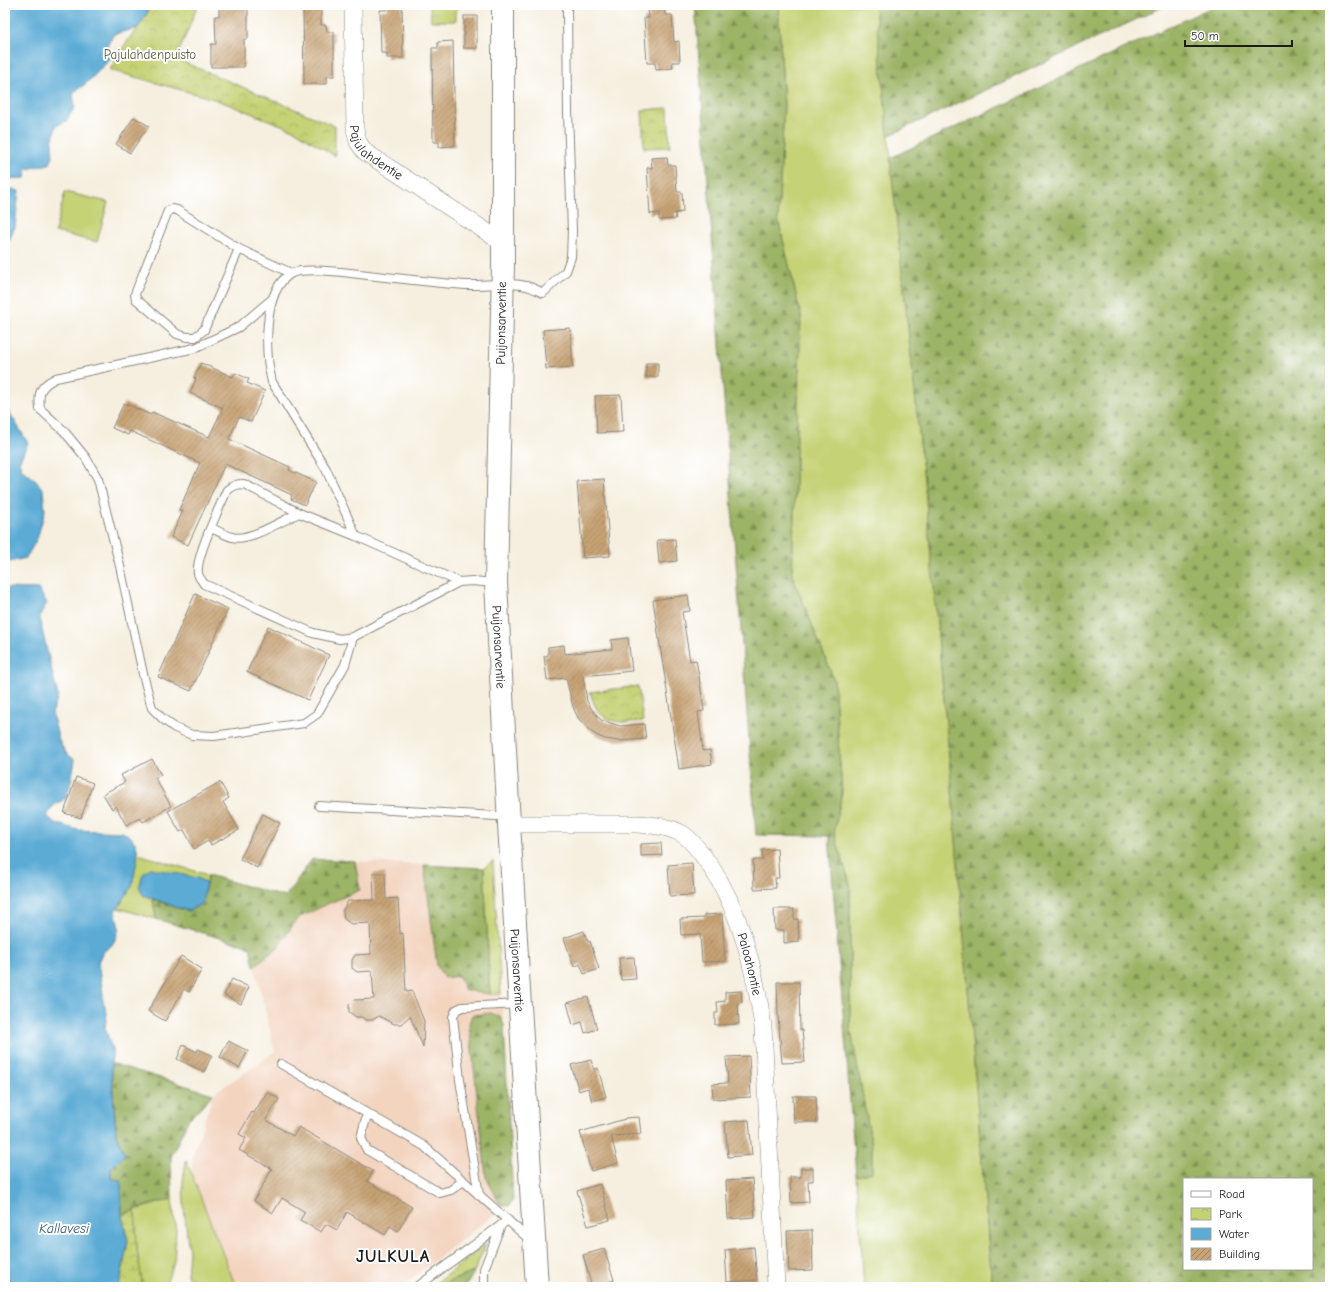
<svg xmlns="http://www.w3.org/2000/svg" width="1335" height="1292" font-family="'Comic Neue',sans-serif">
	<defs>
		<pattern id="forest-firs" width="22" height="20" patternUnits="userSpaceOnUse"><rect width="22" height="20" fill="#9cb466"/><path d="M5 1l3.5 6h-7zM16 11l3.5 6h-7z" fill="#7e9253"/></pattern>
		<pattern id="wetland-marsh" width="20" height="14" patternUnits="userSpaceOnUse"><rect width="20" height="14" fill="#c5d274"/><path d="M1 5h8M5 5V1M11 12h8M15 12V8" fill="none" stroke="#a9b464"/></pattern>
		<pattern id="park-crowns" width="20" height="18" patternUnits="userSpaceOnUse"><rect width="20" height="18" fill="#c5d274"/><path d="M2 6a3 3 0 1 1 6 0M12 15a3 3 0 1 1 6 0" fill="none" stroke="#a9b464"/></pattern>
		<pattern id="building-hatch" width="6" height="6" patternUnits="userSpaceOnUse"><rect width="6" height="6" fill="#c7a375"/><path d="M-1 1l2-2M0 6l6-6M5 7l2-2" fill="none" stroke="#a1845f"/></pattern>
	</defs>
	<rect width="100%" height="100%" fill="#fff"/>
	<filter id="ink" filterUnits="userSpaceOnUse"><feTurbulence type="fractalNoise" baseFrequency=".025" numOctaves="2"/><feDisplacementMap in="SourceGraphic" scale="8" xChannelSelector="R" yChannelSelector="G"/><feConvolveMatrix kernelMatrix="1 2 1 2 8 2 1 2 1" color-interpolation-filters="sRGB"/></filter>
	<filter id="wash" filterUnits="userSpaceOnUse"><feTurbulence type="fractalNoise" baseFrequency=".012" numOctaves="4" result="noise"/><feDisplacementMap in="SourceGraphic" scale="16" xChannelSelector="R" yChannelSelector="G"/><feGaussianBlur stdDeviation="0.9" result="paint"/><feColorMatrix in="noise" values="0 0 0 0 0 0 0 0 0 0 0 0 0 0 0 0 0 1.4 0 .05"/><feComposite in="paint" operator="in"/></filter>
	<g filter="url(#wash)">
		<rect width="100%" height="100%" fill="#f6efdf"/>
		<path fill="#f3d4bf" d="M 312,859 L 424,865 L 437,966 L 444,978 L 459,976 L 464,989 L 479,993 L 501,994 L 504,1025 L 500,1017 L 502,1187 L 504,1207 L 401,1287 L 190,1287 L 187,1286 L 192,1158 L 213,1094 L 275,1052 L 250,947 Z"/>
		<g fill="#c5d274" stroke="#707748">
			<path d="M 778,5 L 875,5 L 925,490 L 951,778 L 992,1287 L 864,1287 L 856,1176 L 872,1172 L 872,1147 L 850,1025 L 850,884 L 834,832 L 842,793 L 834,680 L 792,575 L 801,316 L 778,219 L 784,106 Z"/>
			<path d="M 65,192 L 108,202 L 97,242 L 55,232 Z"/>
			<path d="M 138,854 L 208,875 L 206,883 L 198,878 L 143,895 L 153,899 L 156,919 L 118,908 L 132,886 Z"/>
			<path d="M 493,861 L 501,994 L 490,994 L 484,868 Z"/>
			<path d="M 186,1160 L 236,1287 L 212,1287 L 187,1276 L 189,1252 L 184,1208 L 183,1181 Z"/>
			<path d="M 172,1199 L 176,1231 L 174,1262 L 165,1287 L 138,1287 L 142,1282 L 137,1250 L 135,1210 Z"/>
			<path d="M 486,1244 L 474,1272 L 435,1287 L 431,1287 Z"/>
		</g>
		<g fill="url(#forest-firs)" stroke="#5c6841" fill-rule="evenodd">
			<path d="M 695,5 L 778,5 L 784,106 L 778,219 L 801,316 L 792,575 L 834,680 L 842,793 L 834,833 L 850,884 L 850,1025 L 872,1147 L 872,1172 L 856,1176 L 829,836 L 756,835 Z"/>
			<path d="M 875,5 L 1167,5 L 888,136 Z"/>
			<path d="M 1216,5 L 1330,5 L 1330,1287 L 992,1287 L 951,778 L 925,490 L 890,158 ZM 1184,1179 L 1312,1179 L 1312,1269 L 1184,1269 Z"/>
			<path d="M 312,859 L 355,861 L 360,890 L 327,904 L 298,918 L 278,947 L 254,966 L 250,947 L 156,919 L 153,899 L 178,908 L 189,911 L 202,903 L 208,875 L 285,897 Z"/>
			<path d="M 424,865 L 484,868 L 490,994 L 479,993 L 464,989 L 459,976 L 444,978 L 437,966 Z"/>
			<path d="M 491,1013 L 500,1017 L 504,1025 L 513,1200 L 509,1206 L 500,1204 L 486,1177 L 469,1023 L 472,1015 Z"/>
			<path d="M 111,1063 L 213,1094 L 188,1120 L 171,1157 L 172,1199 L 135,1209 L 122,1216 L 121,1180 L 111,1179 L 111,1168 L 125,1154 L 116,1134 Z"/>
			<path d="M 474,1272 L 468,1283 L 462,1287 L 435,1287 Z"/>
		</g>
		<path fill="url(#wetland-marsh)" stroke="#707748" d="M 135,1210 L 137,1250 L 142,1282 L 138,1287 L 118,1287 L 120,1283 L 128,1241 L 122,1216 Z"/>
		<g fill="url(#park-crowns)" stroke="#707748">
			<path d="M 144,5 L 198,5 L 176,59 L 335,126 L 335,156 L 294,130 L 217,100 L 110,70 L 120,52 L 148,12 Z"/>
			<path d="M 430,5 L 456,5 L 456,21 L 431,21 Z"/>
			<path d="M 668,108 L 670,147 L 644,148 L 642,110 Z"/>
			<path d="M 638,686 L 643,721 C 614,724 598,723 590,692 Z"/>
		</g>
		<g fill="#5babd5" stroke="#3c6478">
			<path d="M 5,5 L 144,5 L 148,12 L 138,28 L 114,34 L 108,44 L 112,57 L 89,81 L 73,93 L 75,107 L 66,121 L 56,126 L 52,143 L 53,158 L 49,164 L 27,169 L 25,178 L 5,179 Z"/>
			<path d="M 5,187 L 19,191 L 15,227 L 5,249 Z"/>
			<path d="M 5,405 L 28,443 L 19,462 L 22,470 L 32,477 L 43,489 L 45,511 L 37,539 L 26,558 L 5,563 Z"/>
			<path d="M 5,588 L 38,589 L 47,603 L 39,617 L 58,696 L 52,713 L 59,741 L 66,753 L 75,760 L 71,782 L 66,798 L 53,806 L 47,816 L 55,823 L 78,830 L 122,832 L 130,836 L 136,844 L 138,854 L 132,886 L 118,908 L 115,909 L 119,928 L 116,938 L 112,945 L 103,952 L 98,962 L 103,994 L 103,1001 L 107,1013 L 105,1028 L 113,1052 L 111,1063 L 116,1134 L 125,1154 L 111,1168 L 111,1179 L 121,1180 L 122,1216 L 128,1241 L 120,1283 L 118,1287 L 5,1287 Z"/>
			<path d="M 150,868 L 198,878 L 206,883 L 202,903 L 189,911 L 178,908 L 143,895 L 139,886 L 143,874 Z"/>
		</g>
		<g id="blocks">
			<g fill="url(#building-hatch)">
				<path d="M 219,5 L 248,5 L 248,39 L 244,39 L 244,67 L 211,67 L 211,44 L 216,44 L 215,16 L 219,16 Z"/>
				<path d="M 303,5 L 321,5 L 321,25 L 326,25 L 327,32 L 334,32 L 334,76 L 327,76 L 327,84 L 304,84 Z"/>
				<path d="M 387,5 L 402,5 L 403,58 L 387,58 L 387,53 L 381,53 L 380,10 L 387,10 Z"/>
				<path d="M 664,6 L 665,15 L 672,15 L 674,42 L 679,41 L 680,62 L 672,62 L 673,68 L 656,70 L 655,63 L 647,63 L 644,18 L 649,18 L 648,8 Z"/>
				<rect x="464" y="16" width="13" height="32"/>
				<path d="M 453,41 L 455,146 L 439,147 L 439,142 L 433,142 L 432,48 L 438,48 L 438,42 Z"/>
				<path d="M 134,117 L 149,126 L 130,153 L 116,144 Z"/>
				<path d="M 667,157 L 668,165 L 675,165 L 677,192 L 682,192 L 683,212 L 675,213 L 676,219 L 659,220 L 659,213 L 650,214 L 647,168 L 652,168 L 651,158 Z"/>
				<path d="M 570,328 L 573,367 L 546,369 L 543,330 Z"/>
				<path d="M 201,363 L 233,377 L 235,373 L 249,379 L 247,383 L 265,391 L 251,422 L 239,417 L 229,439 L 290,467 L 289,470 L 316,482 L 305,505 L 291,499 L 292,495 L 225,464 L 188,545 L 171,537 L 183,511 L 179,510 L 200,463 L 130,431 L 128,435 L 112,428 L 124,403 L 151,415 L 152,412 L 209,437 L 223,408 L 190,393 L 196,379 L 194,378 Z"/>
				<rect x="646" y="363" width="12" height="14"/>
				<path d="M 621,395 L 623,432 L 597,433 L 595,396 Z"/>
				<path d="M 604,479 L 610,556 L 583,558 L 577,481 Z"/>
				<path d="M 675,539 L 677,561 L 659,563 L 657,540 Z"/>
				<path d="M 195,594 L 228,609 L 191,691 L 158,677 Z"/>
				<path d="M 688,595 L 690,611 L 682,612 L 690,661 L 696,660 L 699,676 L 704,711 L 698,712 L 703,751 L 710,750 L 712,764 L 679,769 L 653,600 Z"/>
				<path d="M 268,626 L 329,655 L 308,700 L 247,672 Z"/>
				<path d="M 628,638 L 632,671 L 583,676 L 587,701 L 591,708 L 601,720 L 620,726 L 644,724 L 646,739 L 618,741 L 605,739 L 596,735 L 588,729 L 578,718 L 573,707 L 566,678 L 547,680 L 544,656 L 548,656 L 548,647 L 564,645 L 565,654 L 612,649 L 611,640 Z"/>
				<path d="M 152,759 L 161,775 L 155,778 L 171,806 L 143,822 L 140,818 L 126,825 L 116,806 L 112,809 L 103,794 L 125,782 L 121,775 Z"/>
				<path d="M 76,777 L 93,783 L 81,818 L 64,813 Z"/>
				<path d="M 220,782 L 229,798 L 223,802 L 239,830 L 211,845 L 208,841 L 194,849 L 184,830 L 180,832 L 168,811 Z"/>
				<path d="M 263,814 L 280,823 L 257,868 L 240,859 Z"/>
				<path d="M 661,843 L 662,855 L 641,856 L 641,844 Z"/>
				<path d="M 777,849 L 779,878 L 775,878 L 776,888 L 754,889 L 753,860 L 763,860 L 762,850 Z"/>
				<path d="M 692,863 L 694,895 L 670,896 L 668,865 Z"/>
				<path d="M 373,873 L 385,873 L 386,899 L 398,898 L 400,934 L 403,933 L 406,992 L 412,991 L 424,1021 L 423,1047 L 410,1016 L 401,1024 L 394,1024 L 379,1016 L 372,1020 L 365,1020 L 362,1017 L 356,1017 L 349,1012 L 349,1005 L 354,1000 L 374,999 L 372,971 L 357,972 L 352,968 L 352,960 L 355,955 L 371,954 L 370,923 L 351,924 L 344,919 L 343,910 L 348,901 L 374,900 Z"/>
				<path d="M 774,909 L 794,909 L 794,919 L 798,919 L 799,942 L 784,943 L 784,930 L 775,930 Z"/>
				<path d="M 722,914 L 725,961 L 702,962 L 700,934 L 681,935 L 680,919 L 704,918 L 704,915 Z"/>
				<path d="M 584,931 L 588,942 L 590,941 L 599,969 L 584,974 L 580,964 L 574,967 L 564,938 Z"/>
				<path d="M 181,956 L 202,969 L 189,992 L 184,989 L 165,1021 L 148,1011 Z"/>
				<path d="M 634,957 L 636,979 L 621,980 L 619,958 Z"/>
				<path d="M 232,979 L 249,987 L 241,1004 L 224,995 Z"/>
				<path d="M 777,982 L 799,982 L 800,1030 L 802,1030 L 805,1062 L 782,1063 L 778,1016 Z"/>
				<path d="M 741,991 L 742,1002 L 738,1003 L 739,1024 L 715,1025 L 715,1013 L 718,1013 L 717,1002 L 725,1001 L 725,992 Z"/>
				<path d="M 588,997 L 597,1029 L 585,1033 L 582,1022 L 573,1025 L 567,1003 Z"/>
				<path d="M 228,1041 L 248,1051 L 239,1068 L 220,1057 Z"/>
				<path d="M 183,1045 L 197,1052 L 198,1049 L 212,1055 L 204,1072 L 177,1059 Z"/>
				<path d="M 749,1056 L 751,1097 L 713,1099 L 712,1084 L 728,1083 L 726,1057 Z"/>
				<path d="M 591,1060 L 594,1070 L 598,1068 L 606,1097 L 592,1101 L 588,1088 L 579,1091 L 571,1065 Z"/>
				<path d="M 267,1092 L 279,1099 L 266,1120 L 293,1136 L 299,1127 L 326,1143 L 373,1171 L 367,1181 L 412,1207 L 398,1231 L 390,1226 L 385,1235 L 347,1212 L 337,1230 L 326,1224 L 321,1232 L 300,1220 L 305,1212 L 282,1198 L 273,1213 L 254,1201 L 272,1169 L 239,1150 L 246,1138 L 239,1134 L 252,1112 L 254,1113 Z"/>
				<path d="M 793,1096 L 816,1096 L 817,1122 L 794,1122 Z"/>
				<path d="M 639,1117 L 641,1134 L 611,1136 L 618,1163 L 591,1171 L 580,1132 L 625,1119 L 625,1118 Z"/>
				<path d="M 749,1120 L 752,1155 L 728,1157 L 725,1122 Z"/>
				<path d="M 801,1168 L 813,1168 L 813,1181 L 808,1181 L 809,1202 L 791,1203 L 790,1177 L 801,1177 Z"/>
				<path d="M 752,1179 L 755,1217 L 728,1219 L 726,1181 Z"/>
				<path d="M 600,1184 L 610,1220 L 588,1226 L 577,1191 Z"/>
				<path d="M 812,1230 L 813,1270 L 789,1271 L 787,1231 Z"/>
				<path d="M 754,1247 L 757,1280 L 727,1282 L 725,1250 Z"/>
				<path d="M 604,1249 L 614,1280 L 592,1287 L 583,1255 Z"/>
			</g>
		</g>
	</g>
	<g filter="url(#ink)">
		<use href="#blocks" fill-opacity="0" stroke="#89867e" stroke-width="1"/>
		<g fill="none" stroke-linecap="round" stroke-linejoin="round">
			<g stroke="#89867e" stroke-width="10">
				<g id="lane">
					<path d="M 239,249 L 204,330 L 195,337 L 187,337 L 177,334 L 136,299 L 135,294 L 166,216 L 168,211 L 172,209 L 177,210 L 239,249 L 291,273"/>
					<path d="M 272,299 L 239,327 L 195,348 L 56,378 C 40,386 38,392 40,409 L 64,431 L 86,458 L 98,479 L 120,566 L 143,674 L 152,708 L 163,719 L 175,728 L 192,735 L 214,736 L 304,723 L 317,714 L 345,665 L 353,637"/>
					<path d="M 211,528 C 218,531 225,535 232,537 C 249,542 283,520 299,513"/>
					<path d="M 356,536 L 299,513 L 244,484 C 237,484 233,485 227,490 C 220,506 195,558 198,573 C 198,577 202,580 204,584 L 313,633 L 340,639 L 353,637 L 459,582 L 472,581 L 495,583"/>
					<path d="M 459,582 L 356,536 L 326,469 L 272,382 C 265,354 262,292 290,274 C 301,267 345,272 359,274 C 395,278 430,282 465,285 C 484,286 508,281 526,286 C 532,287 537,290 543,293 L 566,271 L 571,257 L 572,231 L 568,112 L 567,5"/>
					<path d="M 319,806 L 496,816"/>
					<path d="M 281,1064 L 424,1146 L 530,1240"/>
					<path d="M 367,1114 L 361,1138 L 367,1150 L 440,1193 L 451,1190 L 463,1181"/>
					<path d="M 479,1195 L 460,1080 L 453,1017 L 456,1010 L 462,1007 L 520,1004"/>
					<path d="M 417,1287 L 508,1220"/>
					<path d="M 484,1287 L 484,1269 L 501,1225"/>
				</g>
			</g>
			<g stroke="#89867e" stroke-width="18">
				<g id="street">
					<path id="s1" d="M 353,5 L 355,129 L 358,142 L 365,152 L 481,228 L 503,243"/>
					<path id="s2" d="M 509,824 L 637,824 C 653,825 670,826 684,835 C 691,840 696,847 701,853 C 738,900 755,969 763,1027 L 776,1287"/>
				</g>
			</g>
			<g stroke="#89867e" stroke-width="24">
				<g id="secondary">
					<path id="s3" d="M 503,5 L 503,266 L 496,583 L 509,824 L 537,1287"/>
				</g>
			</g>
			<use href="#lane" stroke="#fff" stroke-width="8"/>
			<use href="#street" stroke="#fff" stroke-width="17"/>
			<use href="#secondary" stroke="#fff" stroke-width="22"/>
		</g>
	</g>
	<g text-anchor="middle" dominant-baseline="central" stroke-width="4" stroke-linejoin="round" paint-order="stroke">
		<g font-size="13" fill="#575c3b" stroke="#fff">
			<text x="150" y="54">Pajulahdenpuisto</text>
		</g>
		<g font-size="13" fill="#1c1c1c" stroke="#fff">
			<text stroke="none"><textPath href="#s1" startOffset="157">Pajulahdentie</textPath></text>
			<text transform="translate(501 323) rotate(-89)">Puijonsarventie</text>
			<text stroke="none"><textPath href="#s3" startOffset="642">Puijonsarventie</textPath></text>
			<text stroke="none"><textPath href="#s2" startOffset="324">Paloahontie</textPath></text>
			<text stroke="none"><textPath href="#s3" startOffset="966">Puijonsarventie</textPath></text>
		</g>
		<g font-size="14" font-style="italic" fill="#385c6f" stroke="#fff">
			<text x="64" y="1228">Kallavesi</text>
		</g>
		<g font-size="17" font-weight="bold" letter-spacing="1" fill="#1c1c1c" stroke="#fff">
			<text x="393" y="1256">JULKULA</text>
		</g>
	</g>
	<rect width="1335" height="1292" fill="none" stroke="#fff" stroke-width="20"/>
	<rect x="1183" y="1178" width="130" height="92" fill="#ffffff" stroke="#a4a4a4"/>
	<rect x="1191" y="1191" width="20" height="6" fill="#ffffff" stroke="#a4a4a4"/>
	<text x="1219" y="1198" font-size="12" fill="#1c1c1c">Road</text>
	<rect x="1191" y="1208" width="20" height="12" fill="url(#park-crowns)" stroke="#a4a4a4"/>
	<text x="1219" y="1218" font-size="12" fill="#1c1c1c">Park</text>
	<rect x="1191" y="1228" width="20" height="12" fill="#5babd5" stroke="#a4a4a4"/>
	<text x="1219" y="1238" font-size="12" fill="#1c1c1c">Water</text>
	<rect x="1191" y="1248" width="20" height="12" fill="url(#building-hatch)" stroke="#a4a4a4"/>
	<text x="1219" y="1258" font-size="12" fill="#1c1c1c">Building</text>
	<path d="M1185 40v6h107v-6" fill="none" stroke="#1c1c1c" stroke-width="2"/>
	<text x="1191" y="40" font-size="12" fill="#1c1c1c" stroke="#ffffff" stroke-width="3" paint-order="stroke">50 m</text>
</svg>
